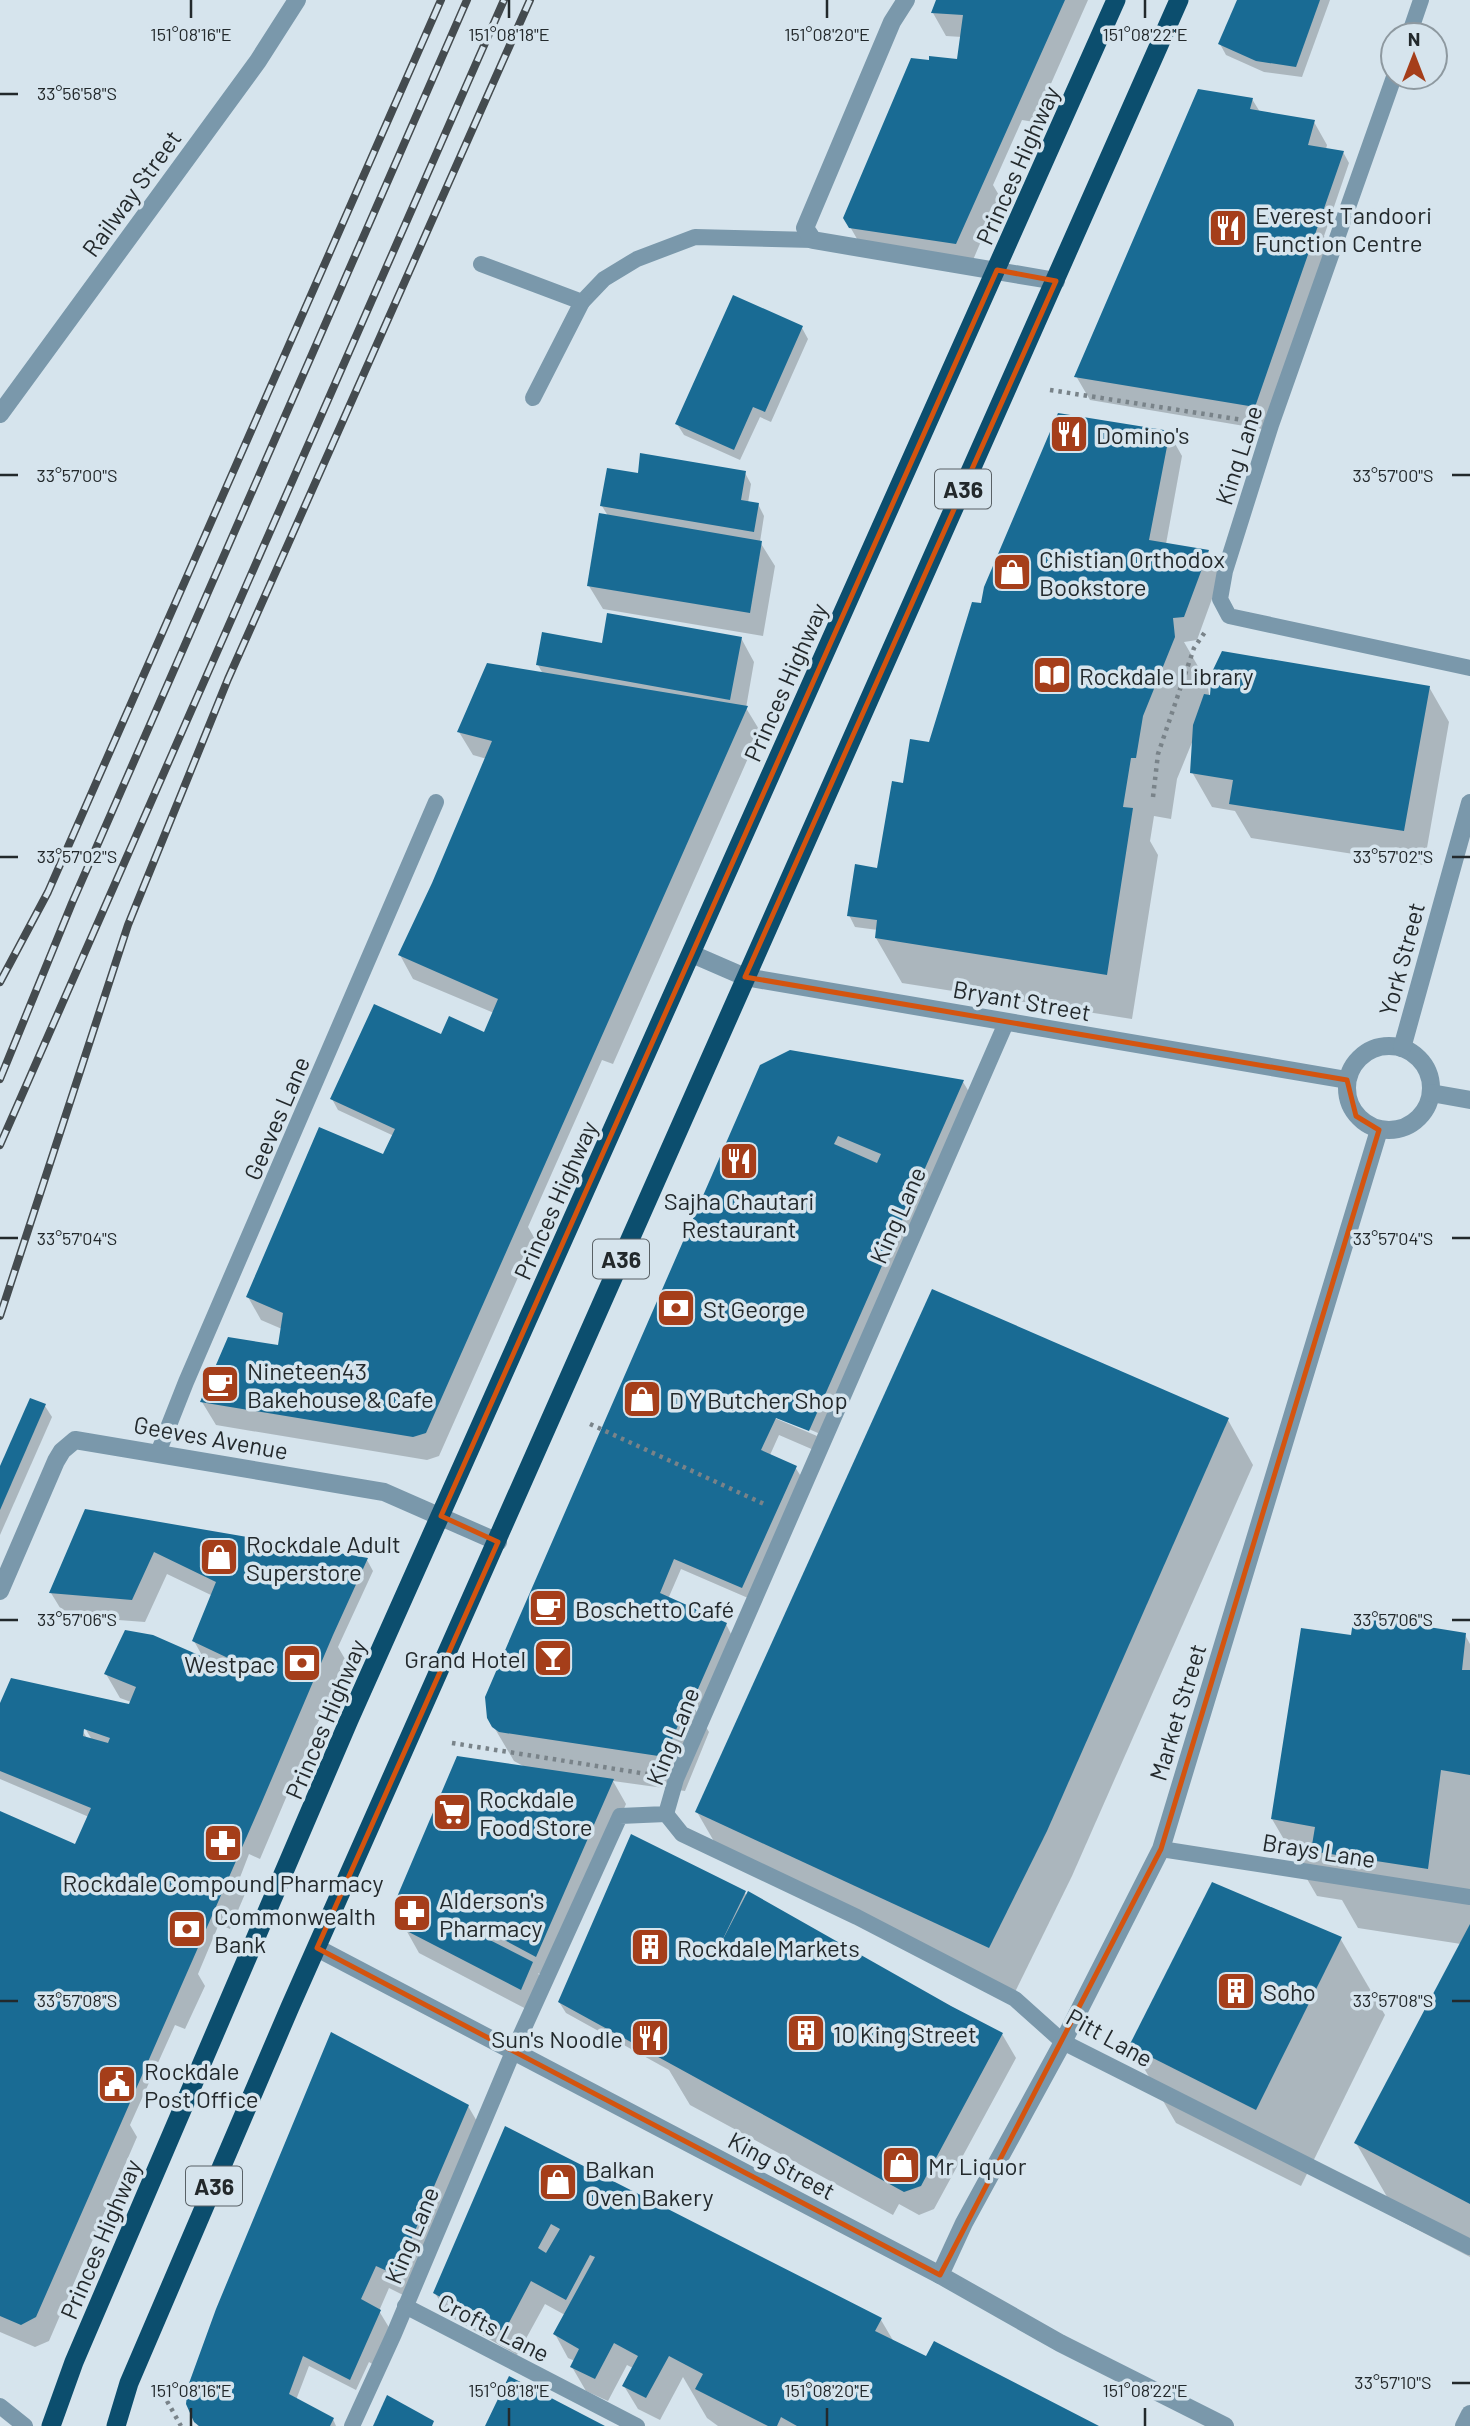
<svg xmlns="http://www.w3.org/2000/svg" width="1470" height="2426" font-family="Barlow,sans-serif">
	<rect width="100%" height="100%" fill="#d6e4ed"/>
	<g fill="#0003" fill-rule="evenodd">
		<path d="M 938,0 L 1088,0 L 1034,122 L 1022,120 L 993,185 L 1000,197 L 970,267 L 864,251 L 845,218 L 958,61 L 962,37 L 946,36 L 933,13 Z"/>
		<path d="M 1239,0 L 1330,0 L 1302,77 L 1264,72 L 1226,55 L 1220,44 Z"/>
		<path d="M 1252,99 L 1260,112 L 1314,122 L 1327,145 L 1326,149 L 1343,152 L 1349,163 L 1324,236 L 1331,248 L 1268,430 L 1090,400 L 1076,376 Z"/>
		<path d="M 802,328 L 808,339 L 771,422 L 760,417 L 740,460 L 684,435 L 677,424 Z"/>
		<path d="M 1169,433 L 1182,456 L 1166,544 L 1208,551 L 1221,574 L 1197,640 L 1184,642 L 1207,682 L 1210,700 L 1429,687 L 1449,722 L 1424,865 L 1251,838 L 1235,811 L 1212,807 L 1192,772 L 1193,740 L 1177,779 L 1171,819 L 1154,816 L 1150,841 L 1158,855 L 1132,1019 L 902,983 L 876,938 L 878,930 L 855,927 L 849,915 L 878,873 L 904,785 L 933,744 L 982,605 Z"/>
		<path d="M 745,473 L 751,484 L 748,503 L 758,504 L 764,516 L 760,542 L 775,566 L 763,636 L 603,609 L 589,586 L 608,516 L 602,506 Z"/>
		<path d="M 741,638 L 754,662 L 746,708 L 760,731 L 613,1064 L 602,1060 L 528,1227 L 535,1239 L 439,1456 L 427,1460 L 216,1425 L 202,1402 L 279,1347 L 282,1329 L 261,1320 L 248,1297 L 387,1158 L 394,1136 L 338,1110 L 332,1099 L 442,1036 L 485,1034 L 494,1013 L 413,979 L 400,955 L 434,884 L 487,759 L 473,755 L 459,732 L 543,674 L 538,665 L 603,645 Z"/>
		<path d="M 790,1052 L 963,1082 L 977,1105 L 823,1454 L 779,1435 L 770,1455 L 795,1467 L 802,1478 L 748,1598 L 681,1569 L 668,1599 L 726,1624 L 732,1636 L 701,1708 L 692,1704 L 709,1732 L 685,1791 L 613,1781 L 626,1804 L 550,1979 L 538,1973 L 546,1987 L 534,2013 L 419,1953 L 405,1928 L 525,1767 L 514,1761 L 488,1717 ZM 652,1362 L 818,1433 L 817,1436 L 652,1366 Z"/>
		<path d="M 31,1401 L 45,1406 L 52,1417 L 0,1535 L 0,1470 Z"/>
		<path d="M 1228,1420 L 1253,1465 L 1072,1876 L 1015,1992 L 723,1857 L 697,1812 Z"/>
		<path d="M 86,1511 L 367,1560 L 373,1571 L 338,1647 L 345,1659 L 260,1859 L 249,1854 L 239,1880 L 235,1878 L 245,1894 L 230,1929 L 219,1924 L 198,1974 L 205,1986 L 185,2029 L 175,2025 L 130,2125 L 137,2137 L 49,2341 L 35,2347 L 0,2332 L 0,1813 L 79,1848 L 89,1817 L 0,1779 L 0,1708 L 130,1706 L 131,1702 L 120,1698 L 106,1674 L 204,1659 L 194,1641 L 213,1596 L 167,1574 L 145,1622 L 65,1616 L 51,1593 ZM 81,1721 L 92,1740 L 88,1740 L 78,1723 Z"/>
		<path d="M 1465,1635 L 1470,1644 L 1470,2257 L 1401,2221 L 1356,2143 L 1461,1944 L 1358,1928 L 1342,1900 L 1317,1896 L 1272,1819 L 1353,1636 Z"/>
		<path d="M 745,1893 L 747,1897 L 1002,2034 L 1016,2058 L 934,2209 L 919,2215 L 899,2204 L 893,2215 L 690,2105 L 669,2070 L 566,2013 L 559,2002 Z"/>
		<path d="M 1340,1938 L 1385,2015 L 1301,2186 L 1176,2123 L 1131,2046 Z"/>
		<path d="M 468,2106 L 482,2130 L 409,2298 L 389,2288 L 379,2311 L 393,2334 L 379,2368 L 369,2362 L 356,2390 L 309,2366 L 296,2400 L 333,2419 L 336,2426 L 198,2426 L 195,2421 Z"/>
		<path d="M 506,2128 L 881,2320 L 894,2342 L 925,2358 L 1095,2426 L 718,2426 L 707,2418 L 683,2377 L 660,2420 L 638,2409 L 624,2386 L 633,2368 L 627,2365 L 608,2401 L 586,2391 L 572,2367 L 575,2361 L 568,2358 L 555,2334 L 565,2315 L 545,2304 L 517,2355 L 449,2316 L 435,2293 Z"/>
	</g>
	<g fill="#196b94" fill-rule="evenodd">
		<path d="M 936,0 L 1065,0 L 956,244 L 849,228 L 843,218 L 911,58 L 929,60 L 929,56 L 957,59 L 963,15 L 931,13 Z"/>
		<path d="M 1237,0 L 1320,0 L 1296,67 L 1256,61 L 1218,44 Z"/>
		<path d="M 1198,89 L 1253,98 L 1250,109 L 1315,120 L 1308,145 L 1344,151 L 1255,407 L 1074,377 Z"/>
		<path d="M 733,295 L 803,326 L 765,412 L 753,407 L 734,450 L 675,424 Z"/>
		<path d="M 1058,413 L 1170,431 L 1149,540 L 1209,550 L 1184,617 L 1173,618 L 1175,637 L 1143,716 L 1136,758 L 1131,758 L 1123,807 L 1133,808 L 1107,975 L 875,938 L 877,920 L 847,916 L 855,864 L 877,868 L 892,781 L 903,783 L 910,739 L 929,742 L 972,602 L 981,603 L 984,587 Z"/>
		<path d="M 640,453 L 746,471 L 741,500 L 759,503 L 754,532 L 600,506 L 607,468 L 638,473 Z"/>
		<path d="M 599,513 L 762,541 L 750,613 L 587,586 Z"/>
		<path d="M 607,613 L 742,637 L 730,700 L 536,665 L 542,632 L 602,643 Z"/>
		<path d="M 1222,651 L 1430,686 L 1404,831 L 1229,804 L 1233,780 L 1190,773 L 1193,725 L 1204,694 L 1210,695 L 1212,672 Z"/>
		<path d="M 487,663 L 748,706 L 426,1433 L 413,1437 L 200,1402 L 228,1337 L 278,1345 L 283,1313 L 246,1297 L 319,1127 L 383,1154 L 395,1129 L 330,1099 L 374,1004 L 441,1034 L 449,1016 L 484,1032 L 498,999 L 398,955 L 432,883 L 492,741 L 457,732 Z"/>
		<path d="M 790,1050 L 964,1080 L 809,1431 L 776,1418 L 761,1450 L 797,1466 L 742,1588 L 674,1559 L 660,1593 L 727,1623 L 694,1698 L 690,1696 L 665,1757 L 499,1732 L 492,1727 L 487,1718 L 485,1697 L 518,1620 L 760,1065 ZM 838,1136 L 881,1154 L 877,1163 L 834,1144 Z"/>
		<path d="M 932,1289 L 1229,1418 L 1047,1831 L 989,1948 L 695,1812 Z"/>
		<path d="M 30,1398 L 46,1404 L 0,1510 L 0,1466 Z"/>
		<path d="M 85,1509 L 368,1558 L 333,1635 L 261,1804 L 36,2317 L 21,2325 L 0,2316 L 0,1811 L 75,1844 L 91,1808 L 0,1771 L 0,1703 L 11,1678 L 129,1704 L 136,1687 L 104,1674 L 125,1630 L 153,1635 L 244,1675 L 247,1667 L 192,1641 L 216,1582 L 154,1552 L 132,1600 L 49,1593 ZM 84,1729 L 110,1738 L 108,1743 L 83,1736 Z"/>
		<path d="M 1354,1615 L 1466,1633 L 1462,1670 L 1470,1670 L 1470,1775 L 1441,1770 L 1428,1869 L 1311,1851 L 1315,1827 L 1271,1819 L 1301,1628 L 1351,1635 Z"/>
		<path d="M 457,1756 L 614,1779 L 536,1957 L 478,1926 L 476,1933 L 533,1962 L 521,1990 L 403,1929 L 394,1904 Z"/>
		<path d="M 631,1834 L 746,1891 L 720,1945 L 748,1891 L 951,2006 L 1003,2033 L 921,2186 L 904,2192 L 558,2002 Z"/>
		<path d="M 1212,1882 L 1342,1937 L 1256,2110 L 1129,2046 Z"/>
		<path d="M 1470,1924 L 1470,2204 L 1354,2143 Z"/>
		<path d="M 331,2032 L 469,2105 L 396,2275 L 376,2266 L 361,2299 L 381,2310 L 350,2380 L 303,2356 L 289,2394 L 334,2418 L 330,2426 L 199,2426 L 194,2422 L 186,2404 L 188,2386 L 216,2309 Z"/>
		<path d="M 505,2126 L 882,2318 L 875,2331 L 926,2356 L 934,2341 L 1099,2426 L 797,2426 L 781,2417 L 777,2426 L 768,2426 L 695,2389 L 703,2374 L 669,2356 L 646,2398 L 622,2386 L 638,2356 L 614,2343 L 595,2379 L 570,2367 L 579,2349 L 553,2334 L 595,2257 L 590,2255 L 566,2300 L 531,2281 L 504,2332 L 433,2293 ZM 551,2224 L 560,2229 L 546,2253 L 538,2248 Z"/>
		<path d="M 509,2376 L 580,2413 L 605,2426 L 485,2426 Z"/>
		<path d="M 387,2395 L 434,2421 L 432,2426 L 373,2426 Z"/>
	</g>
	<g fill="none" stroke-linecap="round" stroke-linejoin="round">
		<g stroke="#798389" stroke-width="4.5" stroke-dasharray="3.5 5" stroke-linecap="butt">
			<path d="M 1050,390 L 1243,420"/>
			<path d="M 1153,797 L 1158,754 L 1194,648 L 1205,632"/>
			<path d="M 590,1424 L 764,1504"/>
			<path d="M 452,1743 L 647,1774"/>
			<path d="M 167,2401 L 181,2426"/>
		</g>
		<g stroke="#7a98ab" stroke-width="16">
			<path d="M 1409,35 L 1421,0"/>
			<path d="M 1394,77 L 1271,425 L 1225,571 L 1220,599 L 1229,616 L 1470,668"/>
			<path d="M 481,264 L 582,302 L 604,279 L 637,259 L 695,237 L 813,240"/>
			<path d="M 533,398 L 582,302"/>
			<path d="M 158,1453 L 186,1382 L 436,802"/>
			<path d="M 666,1814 L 682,1834 L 857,1917 L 1015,1999 L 1063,2042 L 1470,2247"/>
			<path d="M 1161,1849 L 1470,1897"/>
			<path d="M 405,2306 L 637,2426"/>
			<path d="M 0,2406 L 25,2426"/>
			<path d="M 352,2426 L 394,2334 L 513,2052 L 620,1816 L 666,1814 L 676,1779 L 1006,1023"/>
		</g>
		<path stroke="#7a98ab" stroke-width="18" d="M 317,1948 L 940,2275"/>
		<g stroke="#7a98ab" stroke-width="18">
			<path d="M 906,0 L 892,22 L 805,228 L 813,240 L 1056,281"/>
			<path d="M 692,954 L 745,977 L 1347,1080"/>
			<circle cx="1389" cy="1088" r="42"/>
			<path d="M 1402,1048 L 1470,803"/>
			<path d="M 1431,1093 L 1470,1100"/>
			<path d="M 0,1591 L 56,1461 L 62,1451 L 75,1440 L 384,1492 L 498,1542"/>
			<path d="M 1225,2426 L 1060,2343 L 940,2275 L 964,2223 L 1063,2042 L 1161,1849 L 1379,1130"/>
			<path d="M 1464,2426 L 1470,2414"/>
		</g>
		<path stroke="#7a98ab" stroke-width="18" d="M 0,414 L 258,61 L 297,0"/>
		<g stroke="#0c4e6e" stroke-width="19">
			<path d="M 51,2426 L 74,2362 L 349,1720 L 1116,0"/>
			<path d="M 116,2426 L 129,2383 L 290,2007 L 1179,0"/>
		</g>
		<g stroke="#444b4f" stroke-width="8">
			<g id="rail">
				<path d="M 0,982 L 48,892 L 441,0"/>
				<path d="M 0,1079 L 72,903 L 467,0"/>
				<path d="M 0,1145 L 504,0"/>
				<path d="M 0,1316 L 128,925 L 228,679 L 530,0"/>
			</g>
		</g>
		<use href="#rail" stroke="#d6e4ed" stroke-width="5" stroke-dasharray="16" stroke-linecap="butt"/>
	</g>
	<path fill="none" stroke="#d4540f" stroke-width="5" stroke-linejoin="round" d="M 997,270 L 1056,281 L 745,977 L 1347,1080 L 1356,1116 L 1379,1130 L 1161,1849 L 940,2275 L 317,1948 L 498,1542 L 441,1516 Z"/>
	<path fill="none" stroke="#23292c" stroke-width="2.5" d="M 191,0 L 191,18M 509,0 L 509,18M 827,0 L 827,18M 1145,0 L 1145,18M 0,94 L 18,94M 0,475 L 18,475M 1452,475 L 1470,475M 0,857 L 18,857M 1452,857 L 1470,857M 0,1238 L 18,1238M 1452,1238 L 1470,1238M 0,1620 L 18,1620M 1452,1620 L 1470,1620M 0,2001 L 18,2001M 1452,2001 L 1470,2001M 1452,2383 L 1470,2383M 191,2408 L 191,2426M 509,2408 L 509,2426M 827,2408 L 827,2426M 1145,2408 L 1145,2426"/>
	<defs>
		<g id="restaurant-square" transform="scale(2.0125)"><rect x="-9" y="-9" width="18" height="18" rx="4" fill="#a53e1a" stroke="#d6e4ed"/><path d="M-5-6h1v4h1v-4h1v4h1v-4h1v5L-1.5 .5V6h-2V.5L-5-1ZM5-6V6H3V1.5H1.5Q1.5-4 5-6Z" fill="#fff"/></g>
		<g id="shop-square" transform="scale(2.0125)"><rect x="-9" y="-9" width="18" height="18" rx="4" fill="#a53e1a" stroke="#d6e4ed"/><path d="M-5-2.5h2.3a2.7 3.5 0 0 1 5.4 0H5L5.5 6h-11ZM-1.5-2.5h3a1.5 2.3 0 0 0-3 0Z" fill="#fff"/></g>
		<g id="library-square" transform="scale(2.0125)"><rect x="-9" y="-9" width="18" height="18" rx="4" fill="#a53e1a" stroke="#d6e4ed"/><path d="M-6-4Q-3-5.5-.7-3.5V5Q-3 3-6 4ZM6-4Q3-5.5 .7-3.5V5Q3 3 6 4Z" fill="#fff"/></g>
		<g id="bank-square" transform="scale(2.0125)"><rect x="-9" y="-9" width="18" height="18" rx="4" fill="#a53e1a" stroke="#d6e4ed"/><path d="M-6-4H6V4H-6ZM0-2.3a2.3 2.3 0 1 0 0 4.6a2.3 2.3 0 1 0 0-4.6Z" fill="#fff"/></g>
		<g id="cafe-square" transform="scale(2.0125)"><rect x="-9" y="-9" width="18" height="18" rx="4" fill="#a53e1a" stroke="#d6e4ed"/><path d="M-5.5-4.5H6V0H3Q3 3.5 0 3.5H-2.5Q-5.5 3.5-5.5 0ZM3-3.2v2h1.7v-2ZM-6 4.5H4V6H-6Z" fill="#fff"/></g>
		<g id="bar-square" transform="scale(2.0125)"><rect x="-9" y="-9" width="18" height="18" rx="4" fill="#a53e1a" stroke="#d6e4ed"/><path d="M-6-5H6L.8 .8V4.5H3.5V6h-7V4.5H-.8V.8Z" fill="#fff"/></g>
		<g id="supermarket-square" transform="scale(2.0125)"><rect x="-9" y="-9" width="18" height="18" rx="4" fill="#a53e1a" stroke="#d6e4ed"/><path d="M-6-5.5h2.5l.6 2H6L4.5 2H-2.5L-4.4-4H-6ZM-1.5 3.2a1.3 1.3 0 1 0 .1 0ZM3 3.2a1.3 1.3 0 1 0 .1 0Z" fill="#fff"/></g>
		<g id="pharmacy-square" transform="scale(2.0125)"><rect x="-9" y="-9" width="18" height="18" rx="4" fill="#a53e1a" stroke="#d6e4ed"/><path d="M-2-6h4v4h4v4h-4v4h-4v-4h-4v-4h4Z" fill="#fff"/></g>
		<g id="building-square" transform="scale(2.0125)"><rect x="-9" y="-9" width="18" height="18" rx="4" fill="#a53e1a" stroke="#d6e4ed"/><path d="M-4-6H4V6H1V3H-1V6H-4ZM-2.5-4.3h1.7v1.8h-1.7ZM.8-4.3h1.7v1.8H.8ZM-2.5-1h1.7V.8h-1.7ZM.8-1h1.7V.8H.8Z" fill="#fff"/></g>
		<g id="civic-square" transform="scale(2.0125)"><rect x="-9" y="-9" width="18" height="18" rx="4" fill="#a53e1a" stroke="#d6e4ed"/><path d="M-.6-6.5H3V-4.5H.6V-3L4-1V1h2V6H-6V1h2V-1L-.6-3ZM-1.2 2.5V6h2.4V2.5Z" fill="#fff"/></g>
	</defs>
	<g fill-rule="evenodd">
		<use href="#restaurant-square" x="1228" y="228"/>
		<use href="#restaurant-square" x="1069" y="434"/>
		<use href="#shop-square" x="1012" y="572"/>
		<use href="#library-square" x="1052" y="675"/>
		<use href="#restaurant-square" x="739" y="1161"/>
		<use href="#bank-square" x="676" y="1308"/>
		<use href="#cafe-square" x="220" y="1384"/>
		<use href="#shop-square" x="642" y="1399"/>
		<use href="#shop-square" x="219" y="1557"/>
		<use href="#cafe-square" x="548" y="1608"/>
		<use href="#bar-square" x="553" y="1658"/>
		<use href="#bank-square" x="302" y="1663"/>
		<use href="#supermarket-square" x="452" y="1812"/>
		<use href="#pharmacy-square" x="223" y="1843"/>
		<use href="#pharmacy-square" x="412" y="1913"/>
		<use href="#bank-square" x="187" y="1929"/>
		<use href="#building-square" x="650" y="1947"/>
		<use href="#building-square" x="1236" y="1991"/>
		<use href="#building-square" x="806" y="2033"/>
		<use href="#restaurant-square" x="650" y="2038"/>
		<use href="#civic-square" x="117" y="2084"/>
		<use href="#shop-square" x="901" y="2165"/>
		<use href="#shop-square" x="558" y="2182"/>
	</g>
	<g text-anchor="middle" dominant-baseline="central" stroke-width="7" stroke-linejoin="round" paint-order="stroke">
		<g fill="#d6e4ed" stroke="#596166" stroke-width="2">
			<rect x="935" y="469.5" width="56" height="39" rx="5"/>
			<rect x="593" y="1239.5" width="56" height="39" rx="5"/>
			<rect x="186" y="2166.5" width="56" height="39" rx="5"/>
		</g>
		<g font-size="23" font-weight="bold" fill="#23292c">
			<text x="963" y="489">A36</text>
			<text x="621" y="1259">A36</text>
			<text x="214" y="2186">A36</text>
		</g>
		<g font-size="24" fill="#23292c" stroke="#d6e4ed">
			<text transform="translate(1017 165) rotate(-66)">Princes Highway</text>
			<text transform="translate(131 193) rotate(-54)">Railway Street</text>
			<text transform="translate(1238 455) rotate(-72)">King Lane</text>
			<text transform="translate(785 682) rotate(-66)">Princes Highway</text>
			<text transform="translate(1401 959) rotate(-75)">York Street</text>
			<text transform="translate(1022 1000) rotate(10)">Bryant Street</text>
			<text transform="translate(276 1118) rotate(-67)">Geeves Lane</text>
			<text transform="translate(555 1200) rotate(-66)">Princes Highway</text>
			<text transform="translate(897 1215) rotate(-66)">King Lane</text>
			<text transform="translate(211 1437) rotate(10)">Geeves Avenue</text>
			<text transform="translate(1177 1712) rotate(-73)">Market Street</text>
			<text transform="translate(325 1719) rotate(-67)">Princes Highway</text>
			<text transform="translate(672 1736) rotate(-68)">King Lane</text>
			<text transform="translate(1319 1850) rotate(9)">Brays Lane</text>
			<text transform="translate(1110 2037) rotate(29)">Pitt Lane</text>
			<text transform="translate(782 2165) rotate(28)">King Street</text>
			<text transform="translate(411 2235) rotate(-67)">King Lane</text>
			<text transform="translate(100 2239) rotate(-67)">Princes Highway</text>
			<text transform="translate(494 2327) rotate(27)">Crofts Lane</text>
		</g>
		<g font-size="24" fill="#23292c" stroke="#d6e4ed" text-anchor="start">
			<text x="1255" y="214">Everest Tandoori<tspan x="1255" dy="28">Function Centre</tspan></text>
			<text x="1096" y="434">Domino's</text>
			<text x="1039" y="558">Chistian Orthodox<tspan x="1039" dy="28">Bookstore</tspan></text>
			<text x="1079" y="675">Rockdale Library</text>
			<text x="739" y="1200" text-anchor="middle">Sajha Chautari<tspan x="739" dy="28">Restaurant</tspan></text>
			<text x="703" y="1308">St George</text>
			<text x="247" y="1370">Nineteen43<tspan x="247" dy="28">Bakehouse &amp; Cafe</tspan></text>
			<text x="669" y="1399">D Y Butcher Shop</text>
			<text x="246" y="1543">Rockdale Adult<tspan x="246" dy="28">Superstore</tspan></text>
			<text x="575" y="1608">Boschetto Café</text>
			<text x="526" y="1658" text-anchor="end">Grand Hotel</text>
			<text x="275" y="1663" text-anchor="end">Westpac</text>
			<text x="479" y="1798">Rockdale<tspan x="479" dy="28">Food Store</tspan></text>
			<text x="223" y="1882" text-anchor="middle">Rockdale Compound Pharmacy</text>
			<text x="439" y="1899">Alderson's<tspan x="439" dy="28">Pharmacy</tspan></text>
			<text x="214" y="1915">Commonwealth<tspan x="214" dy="28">Bank</tspan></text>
			<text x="677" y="1947">Rockdale Markets</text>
			<text x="1263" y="1991">Soho</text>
			<text x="833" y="2033">10 King Street</text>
			<text x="623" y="2038" text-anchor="end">Sun's Noodle</text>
			<text x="144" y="2070">Rockdale<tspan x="144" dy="28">Post Office</tspan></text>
			<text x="928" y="2165">Mr Liquor</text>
			<text x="585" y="2168">Balkan<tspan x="585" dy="28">Oven Bakery</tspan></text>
		</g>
	</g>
	<g font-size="18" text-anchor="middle" fill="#23292c" stroke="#d6e4ed" stroke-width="7" stroke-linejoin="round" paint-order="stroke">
		<text x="191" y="41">151°08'16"E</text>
		<text x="509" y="41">151°08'18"E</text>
		<text x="827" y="41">151°08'20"E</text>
		<text x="1145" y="41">151°08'22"E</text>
		<text x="77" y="100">33°56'58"S</text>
		<text x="77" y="482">33°57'00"S</text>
		<text x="1393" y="482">33°57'00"S</text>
		<text x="77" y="863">33°57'02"S</text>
		<text x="1393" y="863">33°57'02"S</text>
		<text x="77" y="1245">33°57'04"S</text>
		<text x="1393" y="1245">33°57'04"S</text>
		<text x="77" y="1626">33°57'06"S</text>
		<text x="1393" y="1626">33°57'06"S</text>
		<text x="77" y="2007">33°57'08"S</text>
		<text x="1393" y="2007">33°57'08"S</text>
		<text x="1393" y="2389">33°57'10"S</text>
		<text x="191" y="2397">151°08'16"E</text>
		<text x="509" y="2397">151°08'18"E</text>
		<text x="827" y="2397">151°08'20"E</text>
		<text x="1145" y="2397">151°08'22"E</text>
	</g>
	<g transform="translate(1414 56)"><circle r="33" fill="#d6e4ed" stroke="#8e99a0" stroke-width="2"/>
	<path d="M0-5L12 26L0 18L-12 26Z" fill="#a53e1a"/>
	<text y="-10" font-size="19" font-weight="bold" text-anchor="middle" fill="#23292c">N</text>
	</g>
</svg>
